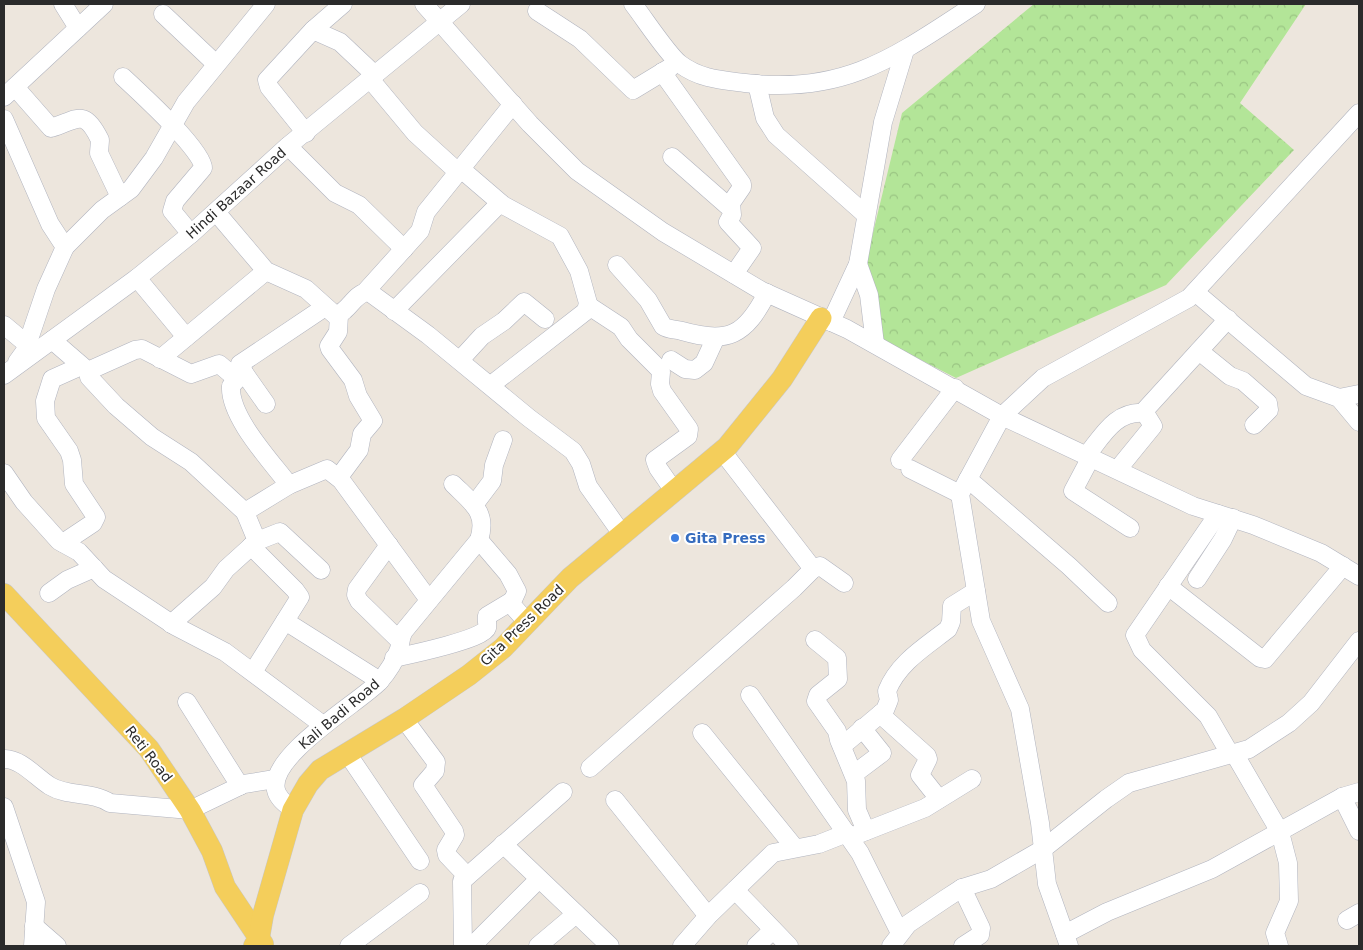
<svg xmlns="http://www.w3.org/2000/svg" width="1363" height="950" font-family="'DejaVu Sans',sans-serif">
	<defs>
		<pattern id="park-crowns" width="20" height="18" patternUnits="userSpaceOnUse" patternTransform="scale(1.25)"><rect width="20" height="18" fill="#b3e598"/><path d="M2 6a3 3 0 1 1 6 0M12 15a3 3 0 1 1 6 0" fill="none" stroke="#9ac583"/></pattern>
	</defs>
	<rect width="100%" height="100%" fill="#ede6dd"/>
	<path fill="url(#park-crowns)" d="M 1034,4 L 1306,4 L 1240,103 L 1294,150 L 1166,285 L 956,378 L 882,340 L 863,274 L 902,113 Z"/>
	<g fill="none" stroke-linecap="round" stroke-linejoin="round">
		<g stroke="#b1b4bf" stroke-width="19">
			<g id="minor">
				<path d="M 63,4 L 78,28"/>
				<path d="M 424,4 L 530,124 L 577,171 L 663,232 L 762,291 L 847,329 L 1002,416 L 1193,506 L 1253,525 L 1321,553 L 1359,576"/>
				<path d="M 633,4 C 644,18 668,55 680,64 C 700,79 721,80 745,83 C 846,95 896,56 976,4"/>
				<path d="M 537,11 L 580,39 L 633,90 L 671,67"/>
				<path d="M 163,14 L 216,64"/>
				<path d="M 313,30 L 343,4"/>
				<path d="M 662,72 L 742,184 L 742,187 L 731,203 L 732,215 L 728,222 L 752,248 L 734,274"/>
				<path d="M 123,77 C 138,91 204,151 203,168 L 175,201 L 172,211 L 191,234"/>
				<path d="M 370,79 L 415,133 L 458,172"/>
				<path d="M 757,84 L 765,118 L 776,135 L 866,215"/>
				<path d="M 15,87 L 51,128 C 77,120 84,107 100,140 L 99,153 L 120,197"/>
				<path d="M 4,97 L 104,4"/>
				<path d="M 4,119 L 50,224 L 65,247 L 46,289 L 25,351 L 17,362"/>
				<path d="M 306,133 L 269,87 L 267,80 L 313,30 L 340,42 L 375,75"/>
				<path d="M 288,146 L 335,193 L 359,205 L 404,249"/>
				<path d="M 672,157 L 729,207"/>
				<path d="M 461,169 L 503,205 L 560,236 L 579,271 L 588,303 L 586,311 L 491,385"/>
				<path d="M 216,212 L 266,271 L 306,289 L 335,315 C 349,313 354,292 369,292 L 428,335 L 529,418 L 573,451 L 581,464 L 588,486 L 622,534"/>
				<path d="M 65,247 L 102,210 L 131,189 L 154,158 L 186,102 L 266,4"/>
				<path d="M 858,264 L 869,295 L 875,344"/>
				<path d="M 617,265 L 648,300 L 663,326 C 669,330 675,329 682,331 C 728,344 745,336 767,293"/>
				<path d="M 137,278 L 186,337"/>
				<path d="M 365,292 L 420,231 L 426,212 L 513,104"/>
				<path d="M 1195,292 L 1306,386 L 1339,398 L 1359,422"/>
				<path d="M 589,306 L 621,327 L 629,339 L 659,369 L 661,372 L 660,384 L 662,391 L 689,429 L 688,436 L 655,460 L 658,468 L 674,491"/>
				<path d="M 394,311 L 500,203"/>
				<path d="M 339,315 L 338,332 L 329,346 L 330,349 L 353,380 L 358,396 L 373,421 L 362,434 L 359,450 L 339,477"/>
				<path d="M 831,322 L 858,264 L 883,122 L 905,50"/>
				<path d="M 4,325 L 28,345"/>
				<path d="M 52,340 L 88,371 L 135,350 L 142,349 L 191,374 L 219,364 L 237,379"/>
				<path d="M 1199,351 L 1230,376 L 1243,381 L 1268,403 L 1269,410 L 1254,425"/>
				<path d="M 160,359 L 266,271"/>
				<path d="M 460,360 L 482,336 L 504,321 L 524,302 L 545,319"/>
				<path d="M 671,360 L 685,369 L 695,370 L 704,363 L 716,337"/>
				<path d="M 88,371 L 89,377 L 116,406 L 152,437 L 191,462 L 245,512"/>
				<path d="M 244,372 L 231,386 C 229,417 271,461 289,485"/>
				<path d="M 4,375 L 137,278 L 191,234 L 288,146 L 461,4"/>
				<path d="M 1339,398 L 1359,394"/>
				<path d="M 266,404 L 240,367 L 240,364 L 325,307"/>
				<path d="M 722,451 L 813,569"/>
				<path d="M 1087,455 C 1103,435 1116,410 1145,413"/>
				<path d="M 1091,457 L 1073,491 L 1130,528"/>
				<path d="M 900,460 L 955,388"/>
				<path d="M 910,469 L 960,494"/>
				<path d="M 1118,469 L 1153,426 L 1145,413 L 1145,410 L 1228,319"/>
				<path d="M 4,473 L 24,502 L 59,541 L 79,552 L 104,579 L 175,626 L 225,652 L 323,725"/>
				<path d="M 968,479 L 1069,566 L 1108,603"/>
				<path d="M 474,505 L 492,481 L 494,465 L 503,440"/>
				<path d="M 1218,514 L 1135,635 L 1142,650 L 1208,716 L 1230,754"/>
				<path d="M 479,540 L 508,574 L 517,591 L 511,604 L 527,622"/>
				<path d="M 257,541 L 280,532 L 321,570"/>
				<path d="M 63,543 L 93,523 L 96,517 L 74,484 L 72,460 L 69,451 L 46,418 L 45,401 L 52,379 L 81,366"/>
				<path d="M 389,545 L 357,589 L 356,595 L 359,601 L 400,641"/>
				<path d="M 251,546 L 295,590 L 300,597 L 253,672"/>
				<path d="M 1197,579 L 1223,539 L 1233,518"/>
				<path d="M 1168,586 L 1260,658 L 1265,659 L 1343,566"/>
				<path d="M 49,593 L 67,580 L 94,568"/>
				<path d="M 285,621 L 380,681"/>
				<path d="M 171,624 L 213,587 L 226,569 L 257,541 L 245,512 L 289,485 L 327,469 L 341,480 L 429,600"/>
				<path d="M 815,640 L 837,658 L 838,679 L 818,695 L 816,701 L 837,731 L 839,740 L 856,781 L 857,810 L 866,831"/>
				<path d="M 394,658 C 408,655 484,639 487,628 C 488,624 486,620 487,616 L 512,601"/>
				<path d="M 750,695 L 860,853 L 900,933"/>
				<path d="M 187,702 L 240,786"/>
				<path d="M 880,714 L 927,756 L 928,759 L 920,775 L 939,799"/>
				<path d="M 404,719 L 436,762 L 435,771 L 423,785 L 454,831 L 455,835 L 446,850 L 447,855 L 467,876"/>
				<path d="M 702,733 L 795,848"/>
				<path d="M 842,746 L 885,710 L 889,700 L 887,691 C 898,663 925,647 948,629 L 951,622 L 952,606 L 976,591"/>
				<path d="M 347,753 L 420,861"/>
				<path d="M 1234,753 L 1280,832 L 1288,863 L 1289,901 L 1275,933 L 1279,946"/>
				<path d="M 4,759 C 20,758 37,778 50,786 C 68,797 92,791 110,803 L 190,810 L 244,784 L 275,779"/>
				<path d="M 590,768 L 794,588 L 813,569 L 820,566 L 844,583"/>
				<path d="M 854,774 L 882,753 L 862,728"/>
				<path d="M 1342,797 L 1359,831"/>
				<path d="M 615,800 L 708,916"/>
				<path d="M 4,807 L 36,902 L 33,946"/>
				<path d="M 293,810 C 286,804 278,799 276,790 C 268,756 357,704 379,682 C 387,673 395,661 399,649 C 401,643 400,637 404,631 L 479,540 C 488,512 472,503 453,484"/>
				<path d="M 856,835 L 925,808 L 972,779"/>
				<path d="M 503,844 L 610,946"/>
				<path d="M 962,888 L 981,928 L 980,935 L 963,946"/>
				<path d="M 735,890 L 789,946"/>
				<path d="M 1347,920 L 1359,913"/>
				<path d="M 34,926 L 57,946"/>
				<path d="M 1065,934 L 1107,912 L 1212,869 L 1342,797 L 1359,792"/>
				<path d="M 349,946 L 420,893"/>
				<path d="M 463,946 L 462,881 L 563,792"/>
				<path d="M 472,946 L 539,879"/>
				<path d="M 538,946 L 576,914"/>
				<path d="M 682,946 L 708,916 L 773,853 L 819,844 L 847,833"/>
				<path d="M 756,946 L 773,930"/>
				<path d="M 891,946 L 908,924 L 945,899 L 962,888 L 991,879 L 1043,849 L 1106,799 L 1129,783 L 1249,749 L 1289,723 L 1311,703 L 1359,641"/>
				<path d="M 1069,946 L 1047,884 L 1040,823 L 1020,709 L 981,621 L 960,494 L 1002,416 L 1043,378 L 1189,298 L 1359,113"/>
			</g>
		</g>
		<g stroke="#c8c8c8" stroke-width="22">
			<g id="major">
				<path d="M 4,594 L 149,749 L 190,810 L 212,851 L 225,887 L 263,944"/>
				<path d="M 254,946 L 259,938 L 263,915 L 293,810 L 308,784 L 320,770 L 404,719 L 469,675 L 503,648 L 570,578 L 727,447 L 782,379 L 821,318"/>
			</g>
		</g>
		<use href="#minor" stroke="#fff" stroke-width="18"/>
		<use href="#major" stroke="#f4ce5b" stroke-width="21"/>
	</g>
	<circle fill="#3f7fe0" stroke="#fff" stroke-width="2" cx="675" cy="538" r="5"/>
	<g text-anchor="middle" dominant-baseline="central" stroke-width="4" stroke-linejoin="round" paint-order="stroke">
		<g font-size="14" fill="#2b2b2b" stroke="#fff">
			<text transform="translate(236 193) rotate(-42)">Hindi Bazaar Road</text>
			<text transform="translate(522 625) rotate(-44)">Gita Press Road</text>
			<text transform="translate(339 714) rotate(-40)">Kali Badi Road</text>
			<text transform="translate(149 754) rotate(52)">Reti Road</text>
		</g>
		<g font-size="14" font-weight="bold" fill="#366cbe" stroke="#fff" text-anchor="start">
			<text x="685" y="538">Gita Press</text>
		</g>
	</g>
	<rect width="1363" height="950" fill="none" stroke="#2b2b2b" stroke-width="10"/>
</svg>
